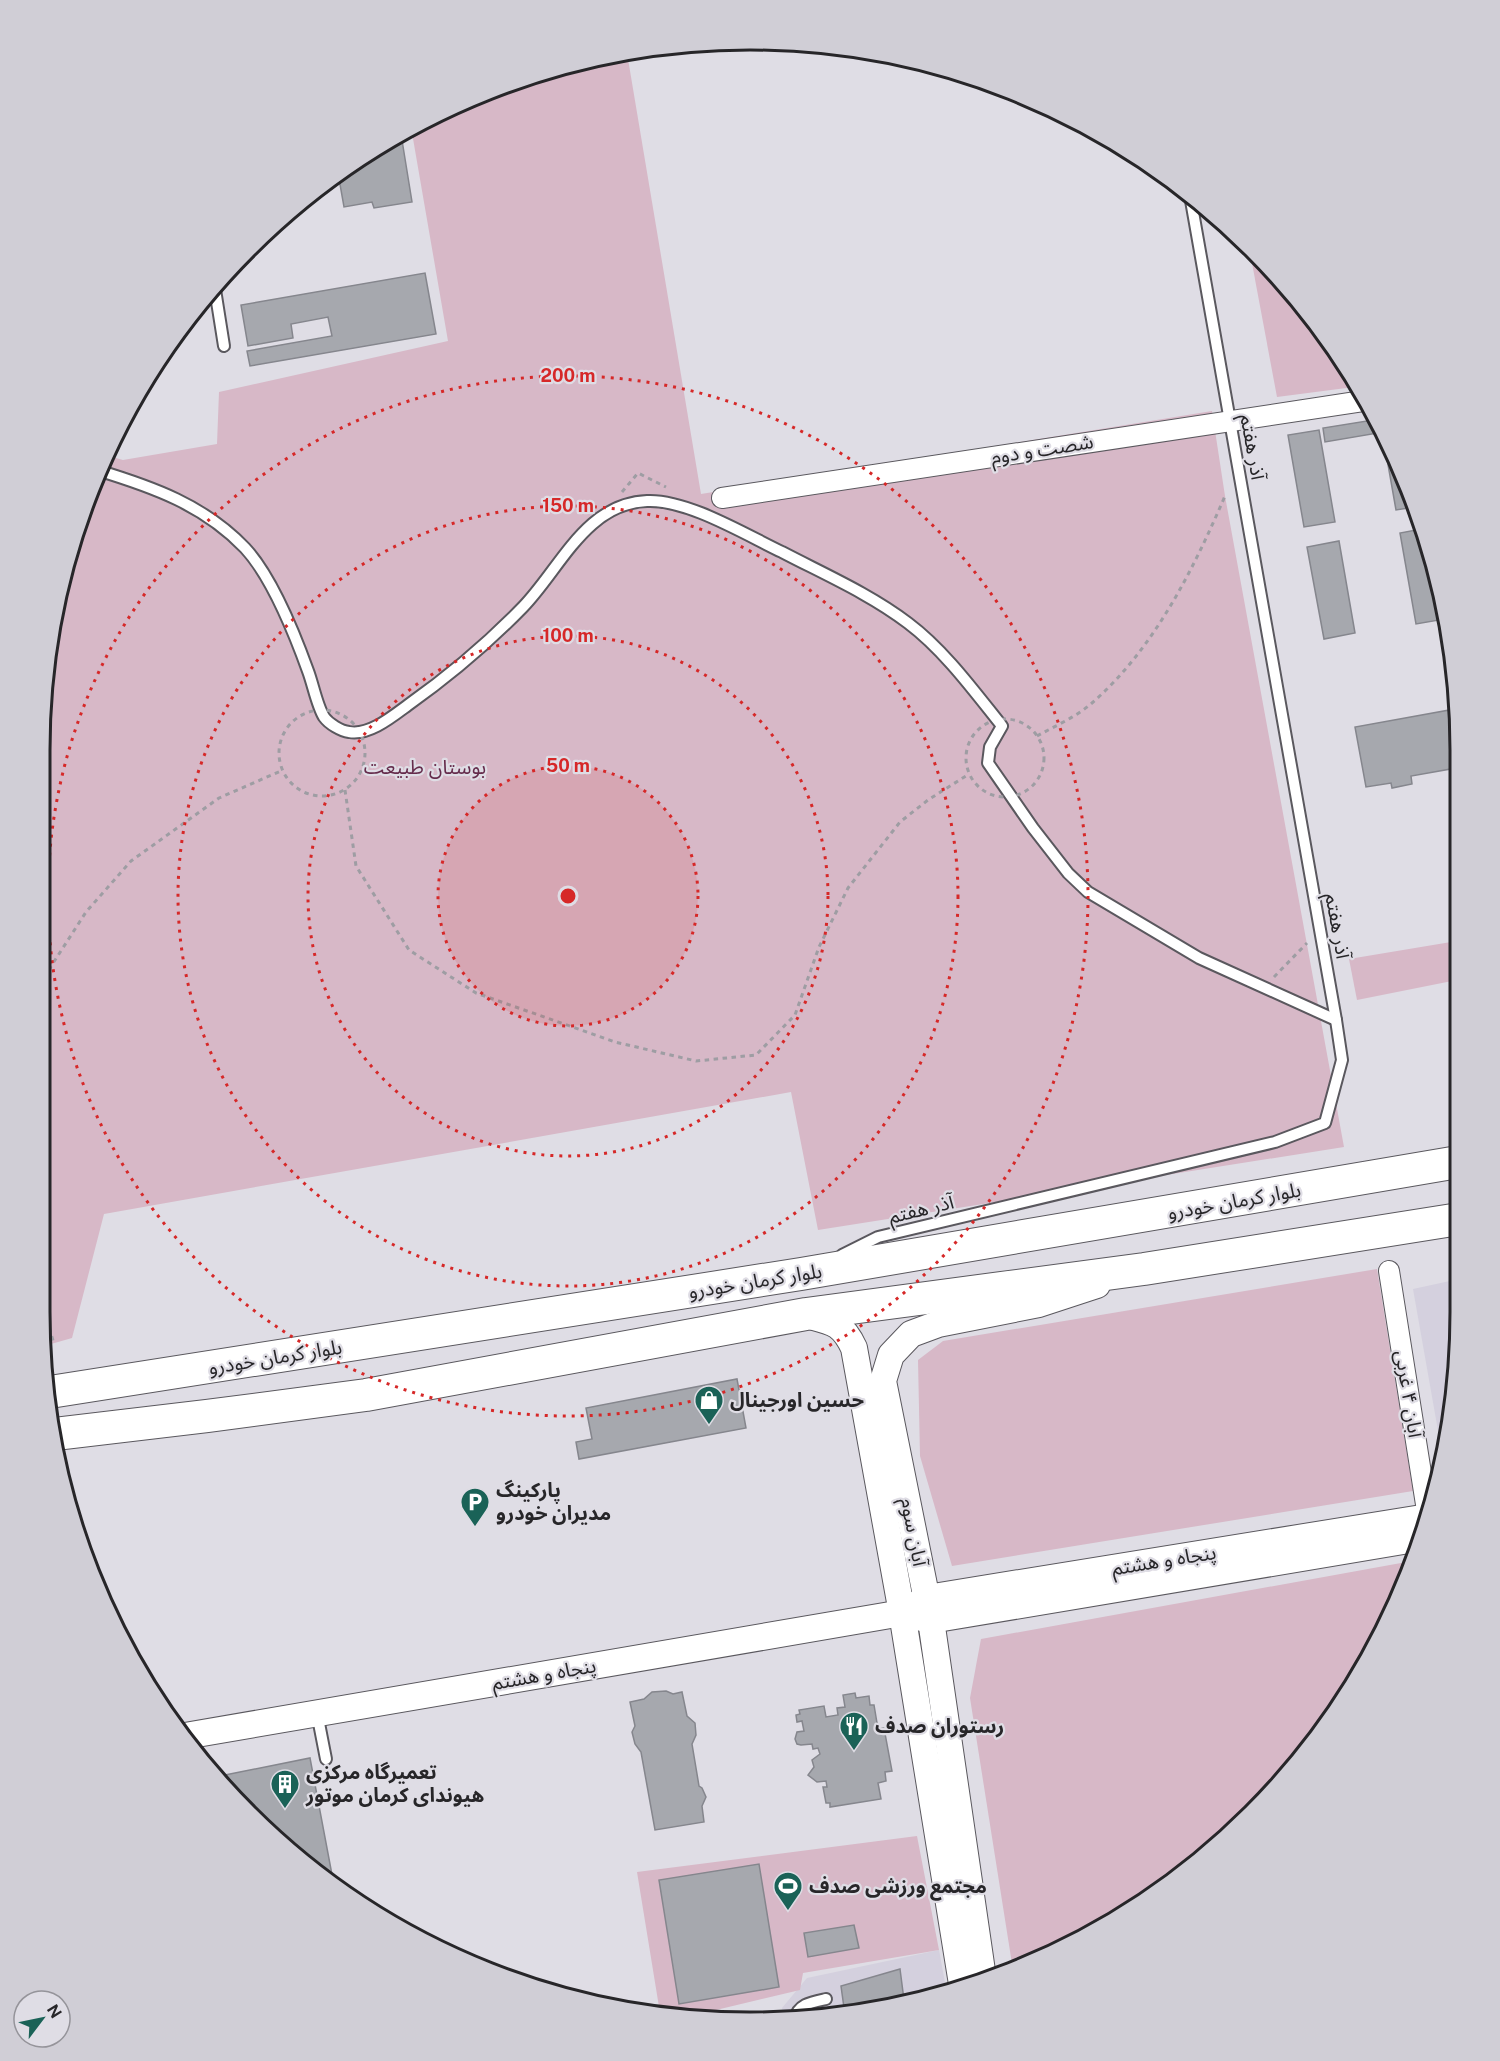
<svg xmlns="http://www.w3.org/2000/svg" width="1500" height="2061" font-family="'Public Sans','Noto Sans Arabic',sans-serif">
	<rect width="100%" height="100%" fill="#dfdde5"/>
	<g fill="#d4d0de">
		<path d="M 1459,1279 L 1459,1358 L 1443,1459 L 1413,1289 Z"/>
		<path d="M 939,1950 L 946,1988 L 842,2016 L 784,2020 L 782,2008 L 807,1978 Z"/>
	</g>
	<g fill="#d7b8c7">
		<path d="M 627,53 L 701,494 L 1212,411 L 1225,496 L 1344,1147 L 818,1230 L 791,1092 L 104,1214 L 72,1338 L 44,1346 L 39,1311 L 39,750 L 63,566 L 93,478 L 105,455 L 123,460 L 217,444 L 219,392 L 448,341 L 411,127 L 435,112 L 566,63 Z"/>
		<path d="M 1249,247 L 1314,317 L 1354,387 L 1277,397 Z"/>
		<path d="M 1457,941 L 1457,980 L 1357,1000 L 1349,959 Z"/>
		<path d="M 1377,1269 L 1413,1491 L 952,1566 L 920,1456 L 918,1360 L 943,1341 Z"/>
		<path d="M 1412,1561 L 1388,1626 L 1314,1744 L 1183,1875 L 1022,1968 L 1013,1970 L 970,1698 L 981,1639 Z"/>
		<path d="M 917,1836 L 939,1950 L 803,1973 L 800,1990 L 691,2016 L 660,2013 L 637,1872 Z"/>
	</g>
	<g fill="#a6a8ae" stroke="#85868d" stroke-width="1.5">
		<path d="M 401,134 L 412,202 L 374,208 L 372,202 L 344,207 L 338,173 Z"/>
		<path d="M 425,273 L 436,334 L 250,366 L 247,351 L 332,336 L 328,317 L 291,324 L 293,338 L 248,346 L 241,305 Z"/>
		<path d="M 1373,420 L 1378,433 L 1325,442 L 1323,428 Z"/>
		<path d="M 1319,430 L 1335,522 L 1304,527 L 1288,435 Z"/>
		<path d="M 1383,436 L 1407,478 L 1415,507 L 1396,510 Z"/>
		<path d="M 1421,529 L 1445,619 L 1416,624 L 1400,533 Z"/>
		<path d="M 1339,541 L 1355,633 L 1324,639 L 1307,547 Z"/>
		<path d="M 1455,709 L 1456,768 L 1411,776 L 1412,784 L 1392,788 L 1391,783 L 1366,787 L 1355,727 Z"/>
		<path d="M 737,1379 L 746,1428 L 579,1459 L 576,1442 L 592,1439 L 586,1408 Z"/>
		<path d="M 666,1691 L 673,1694 L 682,1692 L 687,1716 L 695,1723 L 696,1735 L 692,1744 L 699,1786 L 702,1788 L 706,1797 L 702,1806 L 704,1822 L 655,1830 L 641,1752 L 635,1744 L 632,1732 L 635,1726 L 630,1702 L 644,1699 L 652,1692 Z"/>
		<path d="M 855,1693 L 856,1698 L 869,1696 L 870,1705 L 874,1705 L 878,1729 L 884,1728 L 892,1771 L 885,1772 L 886,1781 L 878,1783 L 881,1799 L 830,1807 L 830,1803 L 826,1803 L 823,1787 L 827,1787 L 826,1781 L 817,1782 L 808,1775 L 814,1767 L 812,1760 L 820,1754 L 818,1748 L 813,1749 L 812,1744 L 801,1745 L 797,1744 L 795,1739 L 797,1732 L 804,1731 L 802,1721 L 797,1722 L 796,1715 L 800,1714 L 799,1710 L 824,1706 L 826,1717 L 838,1715 L 837,1708 L 845,1707 L 843,1695 Z"/>
		<path d="M 310,1758 L 333,1880 L 281,1845 L 220,1776 Z"/>
		<path d="M 759,1864 L 779,1987 L 679,2004 L 659,1880 Z"/>
		<path d="M 854,1925 L 859,1948 L 808,1957 L 804,1933 Z"/>
		<path d="M 900,1969 L 904,2000 L 845,2015 L 841,1986 Z"/>
	</g>
	<g fill="none" stroke-linecap="round" stroke-linejoin="round">
		<g stroke="#5a585e" stroke-width="14">
			<g id="service">
				<path d="M 214,283 L 224,346"/>
				<path d="M 97,470 C 153,487 204,505 245,548 C 271,576 295,635 308,671 C 313,684 317,706 324,717 C 329,724 341,731 349,732 C 369,736 393,716 408,705 C 449,676 488,643 523,607 C 560,569 586,503 647,501 C 687,499 746,535 782,552 C 824,574 870,594 908,623 C 944,650 974,691 1002,726 L 990,747 L 988,763 L 1033,828 L 1068,873 L 1088,892 L 1199,958 L 1336,1020"/>
				<path d="M 842,1255 L 878,1237 L 1275,1142 L 1325,1123 L 1342,1060 L 1336,1020 L 1190,195"/>
				<path d="M 317,1713 L 326,1759"/>
				<path d="M 795,2019 C 798,2004 812,2002 826,1999"/>
			</g>
		</g>
		<g stroke="#5a585e" stroke-width="22">
			<g id="minor">
				<path d="M 722,498 L 1363,401"/>
				<path d="M 1389,1271 L 1428,1517"/>
			</g>
		</g>
		<g stroke="#5a585e" stroke-width="28">
			<g id="tertiary">
				<path d="M 806,1315 C 832,1322 842,1322 854,1348 L 902,1613 L 962,1984"/>
				<path d="M 914,1616 L 931,1620 L 1421,1538"/>
				<path d="M 185,1736 L 902,1613 L 927,1598 L 1428,1517"/>
				<path d="M 983,1978 L 931,1620 L 883,1381 L 891,1355 L 911,1334 L 938,1324 L 1039,1304 L 1097,1285"/>
			</g>
		</g>
		<g stroke="#5a585e" stroke-width="34">
			<g id="primary">
				<path d="M 50,1392 L 801,1274 L 1458,1162"/>
				<path d="M 55,1434 L 207,1416 L 366,1395 L 806,1314 L 1144,1269 L 1459,1219"/>
			</g>
		</g>
		<g stroke="#9e9da3" stroke-width="3" stroke-dasharray="4.5 4.5" stroke-linecap="butt">
			<path d="M 622,492 L 638,473 L 666,487"/>
			<circle cx="322" cy="753" r="43"/>
			<circle cx="1005" cy="758" r="39"/>
			<path d="M 1037,736 C 1055,726 1076,717 1092,703 C 1154,649 1193,570 1225,496"/>
			<path d="M 345,790 L 356,866 L 409,950 L 476,993 L 615,1042 L 696,1061 L 756,1055 L 795,1015 L 819,947 L 848,888 L 900,822 L 928,800 L 969,774"/>
			<path d="M 1274,977 L 1307,943"/>
			<path d="M 39,985 L 86,912 L 131,861 L 219,798 L 283,770"/>
			<path d="M 39,1293 L 54,1344"/>
		</g>
		<use href="#service" stroke="#fff" stroke-width="10"/>
		<use href="#minor" stroke="#fff" stroke-width="20"/>
		<use href="#tertiary" stroke="#fff" stroke-width="26"/>
		<use href="#primary" stroke="#fff" stroke-width="32"/>
	</g>
	<circle cx="568" cy="896" r="130" fill="#d62828" fill-opacity=".12"/>
	<g fill="none" stroke="#d62828" stroke-width="3" stroke-dasharray="3 6">
		<circle cx="568" cy="896" r="130"/>
		<circle cx="568" cy="896" r="260"/>
		<circle cx="568" cy="896" r="390"/>
		<circle cx="568" cy="896" r="520"/>
	</g>
	<defs>
		<g id="shop-pin" transform="scale(1.5)"><path d="M0 17L-7.5 6A9.5 9.5 0 1 1 7.5 6Z" fill="#1a6257" stroke="#dfdde5"/><path d="M-5-2.5h2.3a2.7 3.5 0 0 1 5.4 0H5L5.5 6h-11ZM-1.5-2.5h3a1.5 2.3 0 0 0-3 0Z" fill="#fff"/></g>
		<g id="parking-pin" transform="scale(1.5)"><path d="M0 17L-7.5 6A9.5 9.5 0 1 1 7.5 6Z" fill="#1a6257" stroke="#dfdde5"/><path d="M-3.5-5.5H1a3.5 3.5 0 0 1 0 7H-1V5.5H-3.5ZM-1-3.4V-.6H.8a1.4 1.4 0 0 0 0-2.8Z" fill="#fff"/></g>
		<g id="restaurant-pin" transform="scale(1.5)"><path d="M0 17L-7.5 6A9.5 9.5 0 1 1 7.5 6Z" fill="#1a6257" stroke="#dfdde5"/><path d="M-5-6h1v4h1v-4h1v4h1v-4h1v5L-1.5 .5V6h-2V.5L-5-1ZM5-6V6H3V1.5H1.5Q1.5-4 5-6Z" fill="#fff"/></g>
		<g id="building-pin" transform="scale(1.5)"><path d="M0 17L-7.5 6A9.5 9.5 0 1 1 7.5 6Z" fill="#1a6257" stroke="#dfdde5"/><path d="M-4-6H4V6H1V3H-1V6H-4ZM-2.5-4.3h1.7v1.8h-1.7ZM.8-4.3h1.7v1.8H.8ZM-2.5-1h1.7V.8h-1.7ZM.8-1h1.7V.8H.8Z" fill="#fff"/></g>
		<g id="stadium-pin" transform="scale(1.5)"><path d="M0 17L-7.5 6A9.5 9.5 0 1 1 7.5 6Z" fill="#1a6257" stroke="#dfdde5"/><path d="M0-5a6.5 5 0 1 0 0 10a6.5 5 0 1 0 0-10ZM-3.5-1.8h7v3.6h-7Z" fill="#fff"/></g>
	</defs>
	<g fill-rule="evenodd">
		<use href="#shop-pin" x="709" y="1400"/>
		<use href="#parking-pin" x="475" y="1502"/>
		<use href="#restaurant-pin" x="854" y="1726"/>
		<use href="#building-pin" x="285" y="1784"/>
		<use href="#stadium-pin" x="788" y="1886"/>
	</g>
	<g text-anchor="middle" dominant-baseline="central" stroke-width="4.5" stroke-linejoin="round" paint-order="stroke">
		<g font-size="20" fill="#272629" stroke="#dfdde5">
			<text transform="translate(1253 447) rotate(80)">آذر هفتم</text>
			<text transform="translate(1042 449) rotate(-9)">شصت و دوم</text>
			<text transform="translate(1338 926) rotate(80)">آذر هفتم</text>
			<text transform="translate(1234 1201) rotate(-10)">بلوار کرمان خودرو</text>
			<text transform="translate(921 1209) rotate(-14)">آذر هفتم</text>
			<text transform="translate(755 1281) rotate(-9)">بلوار کرمان خودرو</text>
			<text transform="translate(275 1357) rotate(-9)">بلوار کرمان خودرو</text>
			<text transform="translate(1409 1394) rotate(81)">آبان ۴ غربی</text>
			<text transform="translate(914 1532) rotate(79)">آبان سوم</text>
			<text transform="translate(1164 1560) rotate(-9)">پنجاه و هشتم</text>
			<text transform="translate(544 1674) rotate(-10)">پنجاه و هشتم</text>
		</g>
		<g font-size="20" fill="#652c4c" stroke="#dfdde5">
			<text x="425" y="767">بوستان طبیعت</text>
		</g>
		<g font-size="20" font-weight="bold" fill="#272629" stroke="#dfdde5" text-anchor="start">
			<text x="730" y="1400">حسین اورجینال</text>
			<text x="496" y="1490">پارکینگ<tspan x="496" dy="23">مدیران خودرو</tspan></text>
			<text x="875" y="1726">رستوران صدف</text>
			<text x="306" y="1772">تعمیرگاه مرکزی<tspan x="306" dy="23">هیوندای کرمان موتور</tspan></text>
			<text x="809" y="1886">مجتمع ورزشی صدف</text>
		</g>
	</g>
	<path d="M0 0H1500V2061H0ZM750 50H750A700 700 0 0 1 1450 750V1312A700 700 0 0 1 750 2012H750A700 700 0 0 1 50 1312V750A700 700 0 0 1 750 50Z" fill="#d0ced6" fill-rule="evenodd"/>
	<path fill="none" stroke="#272629" stroke-width="3" d="M750 50H750A700 700 0 0 1 1450 750V1312A700 700 0 0 1 750 2012H750A700 700 0 0 1 50 1312V750A700 700 0 0 1 750 50Z"/>
	<circle cx="568" cy="896" r="9" fill="#d62828" stroke="#dfdde5" stroke-width="3"/>
	<g font-size="18" text-anchor="middle" font-weight="bold" fill="#d62828" stroke="#dfdde5" stroke-width="4.5" stroke-linejoin="round" paint-order="stroke">
		<text x="568" y="382">200 m</text>
		<text x="568" y="512">150 m</text>
		<text x="568" y="642">100 m</text>
		<text x="568" y="772">50 m</text>
	</g>
	<g transform="translate(42 2019) rotate(58)"><circle r="28" fill="#dfdde5" stroke="#95949a" stroke-width="1.5"/>
	<path d="M0-4.5L10 22L0 15L-10 22Z" fill="#1a6257"/>
	<text y="-9" font-size="16" font-weight="bold" text-anchor="middle" fill="#272629">N</text>
	</g>
</svg>
